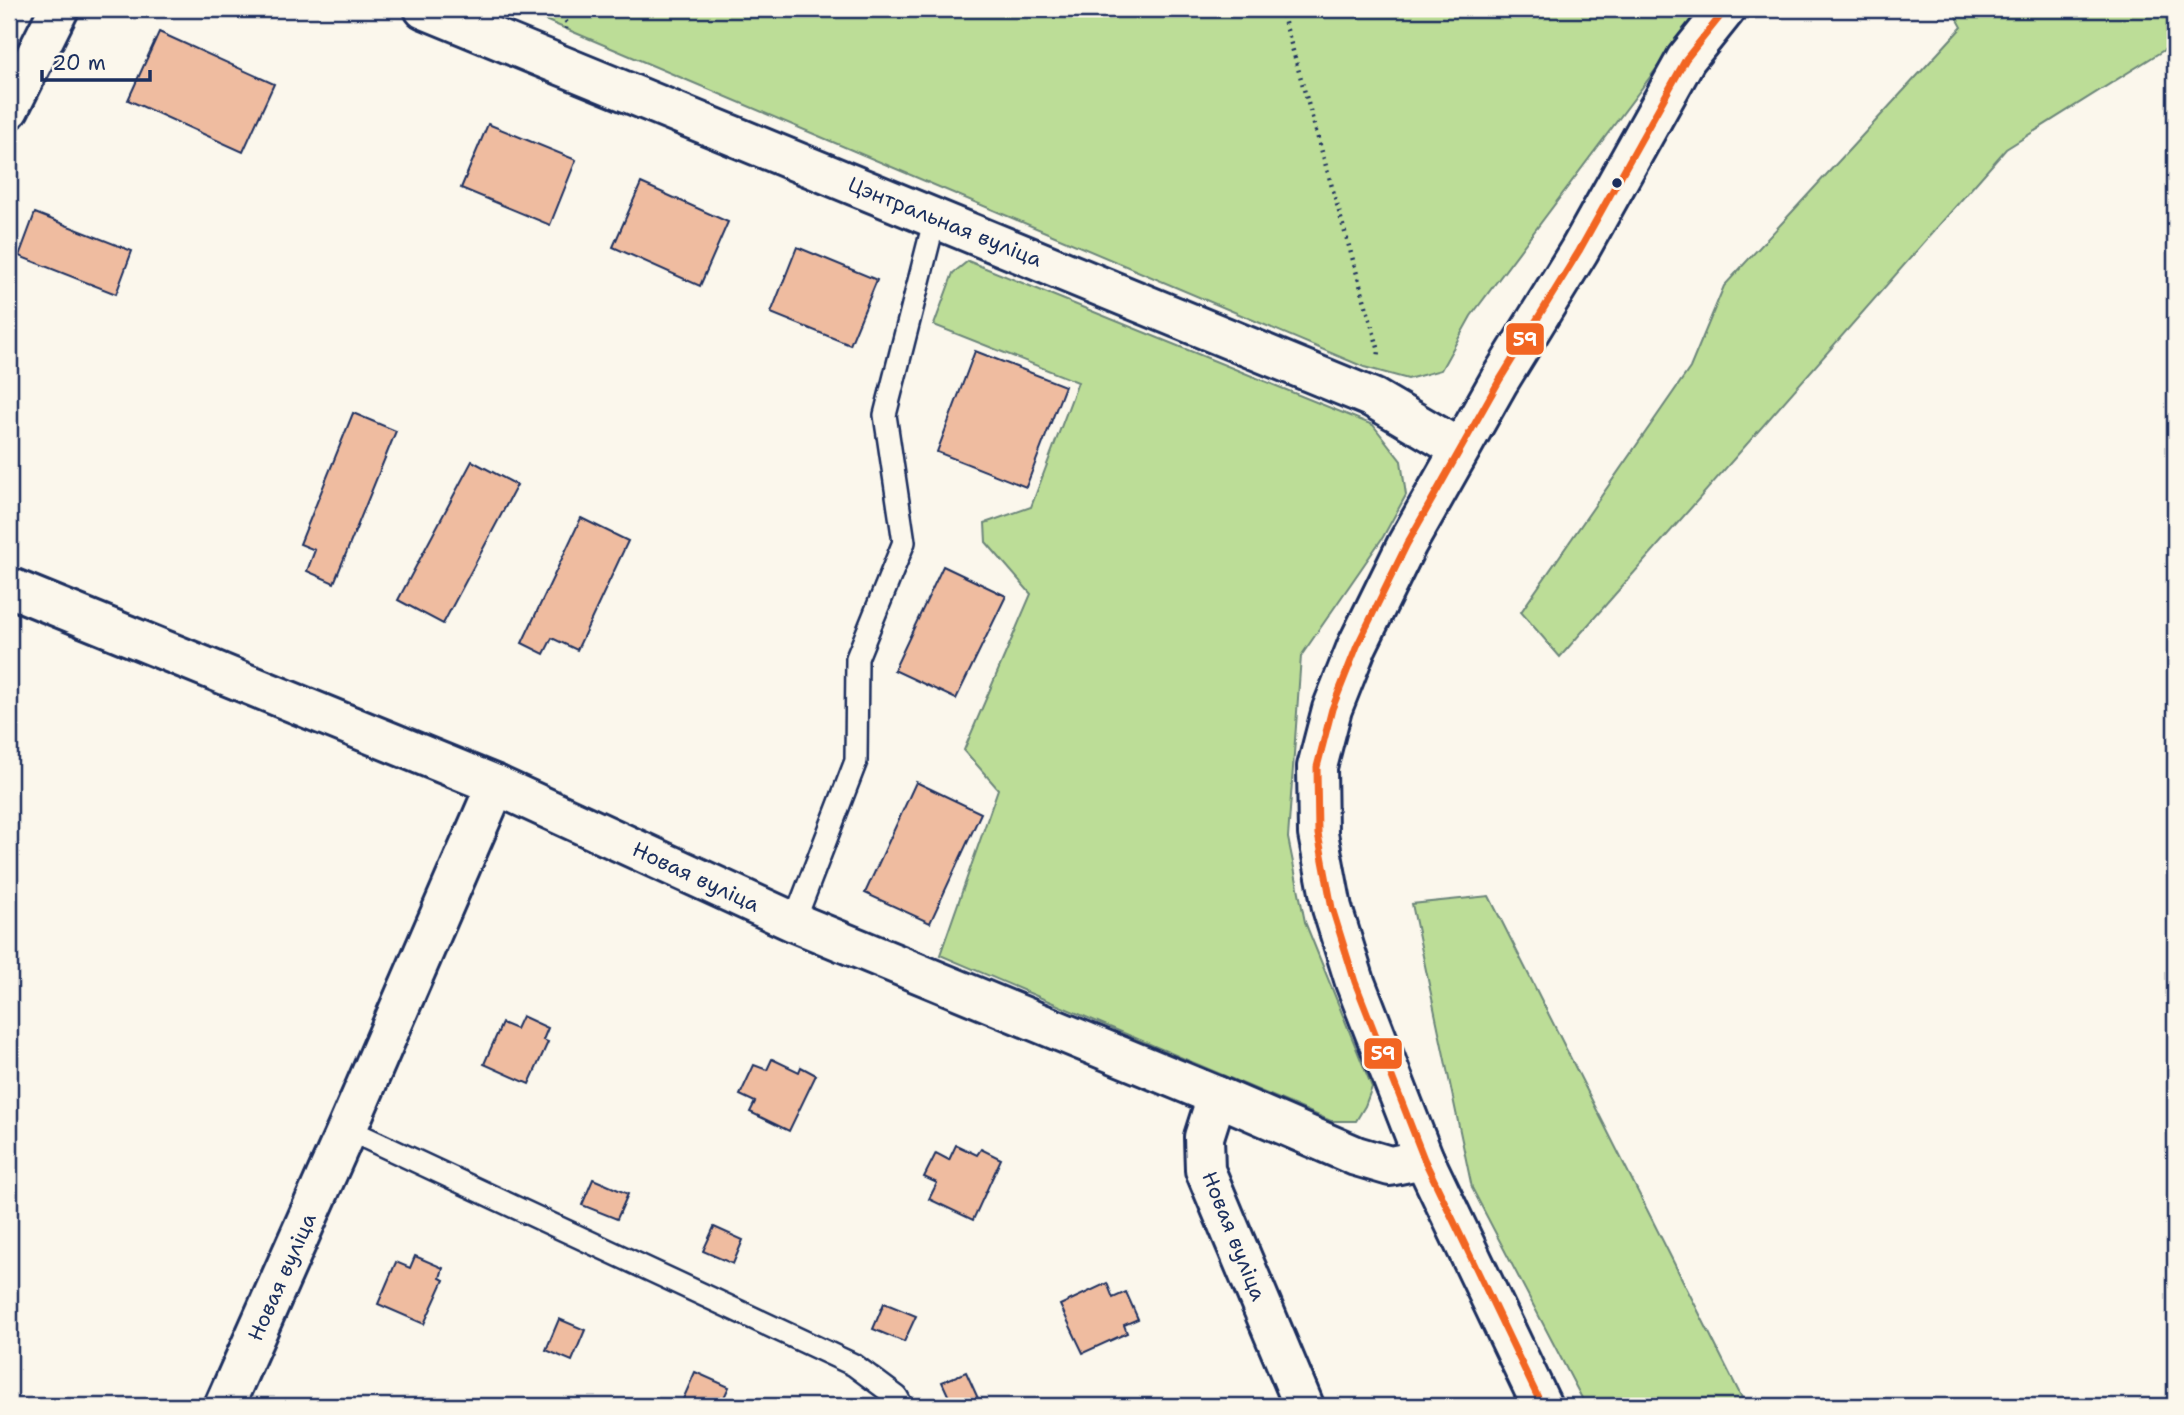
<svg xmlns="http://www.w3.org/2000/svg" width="2184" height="1415" font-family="'Shantell Sans',sans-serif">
	<rect width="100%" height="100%" fill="#fbf7ec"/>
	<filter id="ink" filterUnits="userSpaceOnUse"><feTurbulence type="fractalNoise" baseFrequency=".0143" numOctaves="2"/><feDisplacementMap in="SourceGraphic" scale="14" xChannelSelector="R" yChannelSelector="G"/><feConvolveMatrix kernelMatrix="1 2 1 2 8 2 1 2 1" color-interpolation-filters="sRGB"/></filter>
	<g filter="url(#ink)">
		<g fill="#bcdd97" stroke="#6c867a" stroke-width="2">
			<path d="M 519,9 L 1701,9 L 1471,316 L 1441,370 L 1408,379 L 1364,367 Z"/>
			<path d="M 1952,9 L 2175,9 L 2175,43 L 2006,149 L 1560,657 L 1521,612 L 1690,368 L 1724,286 L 1962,27 Z"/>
			<path d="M 968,261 L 1373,425 L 1401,461 L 1406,495 L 1383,537 L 1301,656 L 1288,838 L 1305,922 L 1372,1087 L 1365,1106 L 1356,1121 L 1331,1121 L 940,955 L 998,789 L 964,750 L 1031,594 L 986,542 L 985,523 L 1031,507 L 1078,382 L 934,325 L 953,273 Z"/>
			<path d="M 1489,896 L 1746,1406 L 1586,1406 L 1472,1188 L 1412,904 Z"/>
		</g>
		<g fill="#efbca0" stroke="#1b2f5e" stroke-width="2">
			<path d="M 159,32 L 274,84 L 243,152 L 128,100 Z"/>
			<path d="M 488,124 L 576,160 L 550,225 L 461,188 Z"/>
			<path d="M 641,183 L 728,222 L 700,286 L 613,247 Z"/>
			<path d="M 35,213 L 132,251 L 116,294 L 19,256 Z"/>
			<path d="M 797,247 L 877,280 L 850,345 L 771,313 Z"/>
			<path d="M 975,351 L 1065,386 L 1026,487 L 937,452 Z"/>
			<path d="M 353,413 L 396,431 L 334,583 L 307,571 L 315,550 L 300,544 Z"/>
			<path d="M 472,461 L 517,485 L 443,624 L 398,600 Z"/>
			<path d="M 581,518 L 628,541 L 577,650 L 552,638 L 544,654 L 522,643 Z"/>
			<path d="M 943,566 L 1006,596 L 956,699 L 894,670 Z"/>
			<path d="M 916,782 L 981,813 L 930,923 L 865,893 Z"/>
			<path d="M 522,1016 L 548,1028 L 543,1040 L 548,1042 L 529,1084 L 484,1064 L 502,1023 L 516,1029 Z"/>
			<path d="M 772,1059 L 799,1072 L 801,1067 L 816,1075 L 789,1131 L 750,1112 L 755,1102 L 740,1095 L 754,1065 L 767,1070 Z"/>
			<path d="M 956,1145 L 977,1155 L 981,1149 L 1001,1159 L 973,1220 L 929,1199 L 937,1183 L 924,1177 L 936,1153 L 949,1160 Z"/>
			<path d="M 593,1179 L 628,1194 L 617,1219 L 582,1205 Z"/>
			<path d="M 714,1227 L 743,1240 L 733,1264 L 703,1251 Z"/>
			<path d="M 415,1256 L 443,1268 L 440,1278 L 444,1280 L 424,1324 L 378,1304 L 396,1262 L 410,1268 Z"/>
			<path d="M 1107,1283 L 1113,1298 L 1126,1292 L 1138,1319 L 1124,1325 L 1127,1333 L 1083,1353 L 1060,1305 Z"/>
			<path d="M 884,1303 L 916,1316 L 904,1342 L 873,1329 Z"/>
			<path d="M 559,1319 L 585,1330 L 572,1361 L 546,1350 Z"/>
			<path d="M 695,1372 L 729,1387 L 720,1406 L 680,1406 Z"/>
			<path d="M 966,1372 L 981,1405 L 979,1406 L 953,1406 L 942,1382 Z"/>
		</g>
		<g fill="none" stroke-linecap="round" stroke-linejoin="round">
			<g stroke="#1b2f5e" stroke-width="26">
				<g id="service">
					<path d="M 794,922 L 856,761 L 857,658 L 904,542 L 885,415 L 935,218"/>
					<path d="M 347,1129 L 854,1365 L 897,1397 L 902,1406"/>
				</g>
			</g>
			<g stroke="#1b2f5e" stroke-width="44">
				<g id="minor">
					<path d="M 9,109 L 59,9"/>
					<path d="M 9,587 L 496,785 L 794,922 L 1217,1096 L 1356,1156 L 1390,1166 L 1424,1159"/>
					<path d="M 1217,1096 L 1204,1137 L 1205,1170 L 1304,1406"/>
					<path d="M 224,1406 L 347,1129 L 496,785"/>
				</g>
			</g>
			<g stroke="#1b2f5e" stroke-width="44">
				<g id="tertiary">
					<path d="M 424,9 L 1373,398 L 1460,449"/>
					<path d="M 1542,1406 L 1424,1159 L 1355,982 L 1332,908 L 1318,834 L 1317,767 L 1332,709 L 1357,646 L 1407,544 L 1499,381 L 1579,251 L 1686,59 L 1726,9"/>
				</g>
			</g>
			<g stroke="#1b2f5e" stroke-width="4.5" stroke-dasharray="2 5" stroke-linecap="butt">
				<path d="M 558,9 L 567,23 L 566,29"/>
				<path d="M 1281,9 L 1379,351 L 1378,359"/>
			</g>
			<use href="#service" stroke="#fbf7ec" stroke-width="21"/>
			<use href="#minor" stroke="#fbf7ec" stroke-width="38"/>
			<use href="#tertiary" stroke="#fbf7ec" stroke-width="38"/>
			<g stroke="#fbf7ec" stroke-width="12">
				<path id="bus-1" d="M 1542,1406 L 1424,1159 L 1355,982 L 1332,908 L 1318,834 L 1317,767 L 1332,709 L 1357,646 L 1407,544 L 1499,381 L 1579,251 L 1686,59 L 1726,9"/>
			</g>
			<use href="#bus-1" stroke="#f26522" stroke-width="7"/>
		</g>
	</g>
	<circle fill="#1b2f5e" stroke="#fbf7ec" stroke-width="2.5" cx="1617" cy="183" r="6"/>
	<g text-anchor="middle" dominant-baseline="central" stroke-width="7" stroke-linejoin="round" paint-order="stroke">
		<g font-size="21" fill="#1b2f5e" stroke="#fbf7ec">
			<text transform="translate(945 222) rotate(22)">Цэнтральная вуліца</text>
			<text transform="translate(696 877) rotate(25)">Новая вуліца</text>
			<text transform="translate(1234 1236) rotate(68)">Новая вуліца</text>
			<text transform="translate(282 1277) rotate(-66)">Новая вуліца</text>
		</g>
	</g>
	<g stroke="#fbf7ec" stroke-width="2.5">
		<rect x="1505" y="322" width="40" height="34" rx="7" fill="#f26522"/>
		<rect x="1363" y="1037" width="40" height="33" rx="7" fill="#f26522"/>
	</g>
	<g font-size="19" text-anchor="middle" font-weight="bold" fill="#fff">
		<text x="1525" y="346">59</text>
		<text x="1383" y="1060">59</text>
	</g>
	<rect width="2184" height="1415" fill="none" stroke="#fbf7ec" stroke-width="35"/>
	<rect x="18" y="18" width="2149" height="1380" fill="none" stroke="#1b2f5e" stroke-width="2.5" filter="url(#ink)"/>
	<path d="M42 70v10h108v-10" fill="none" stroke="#1b2f5e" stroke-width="3.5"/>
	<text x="52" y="70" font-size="21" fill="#1b2f5e" stroke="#fbf7ec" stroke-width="5" paint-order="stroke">20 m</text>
</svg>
